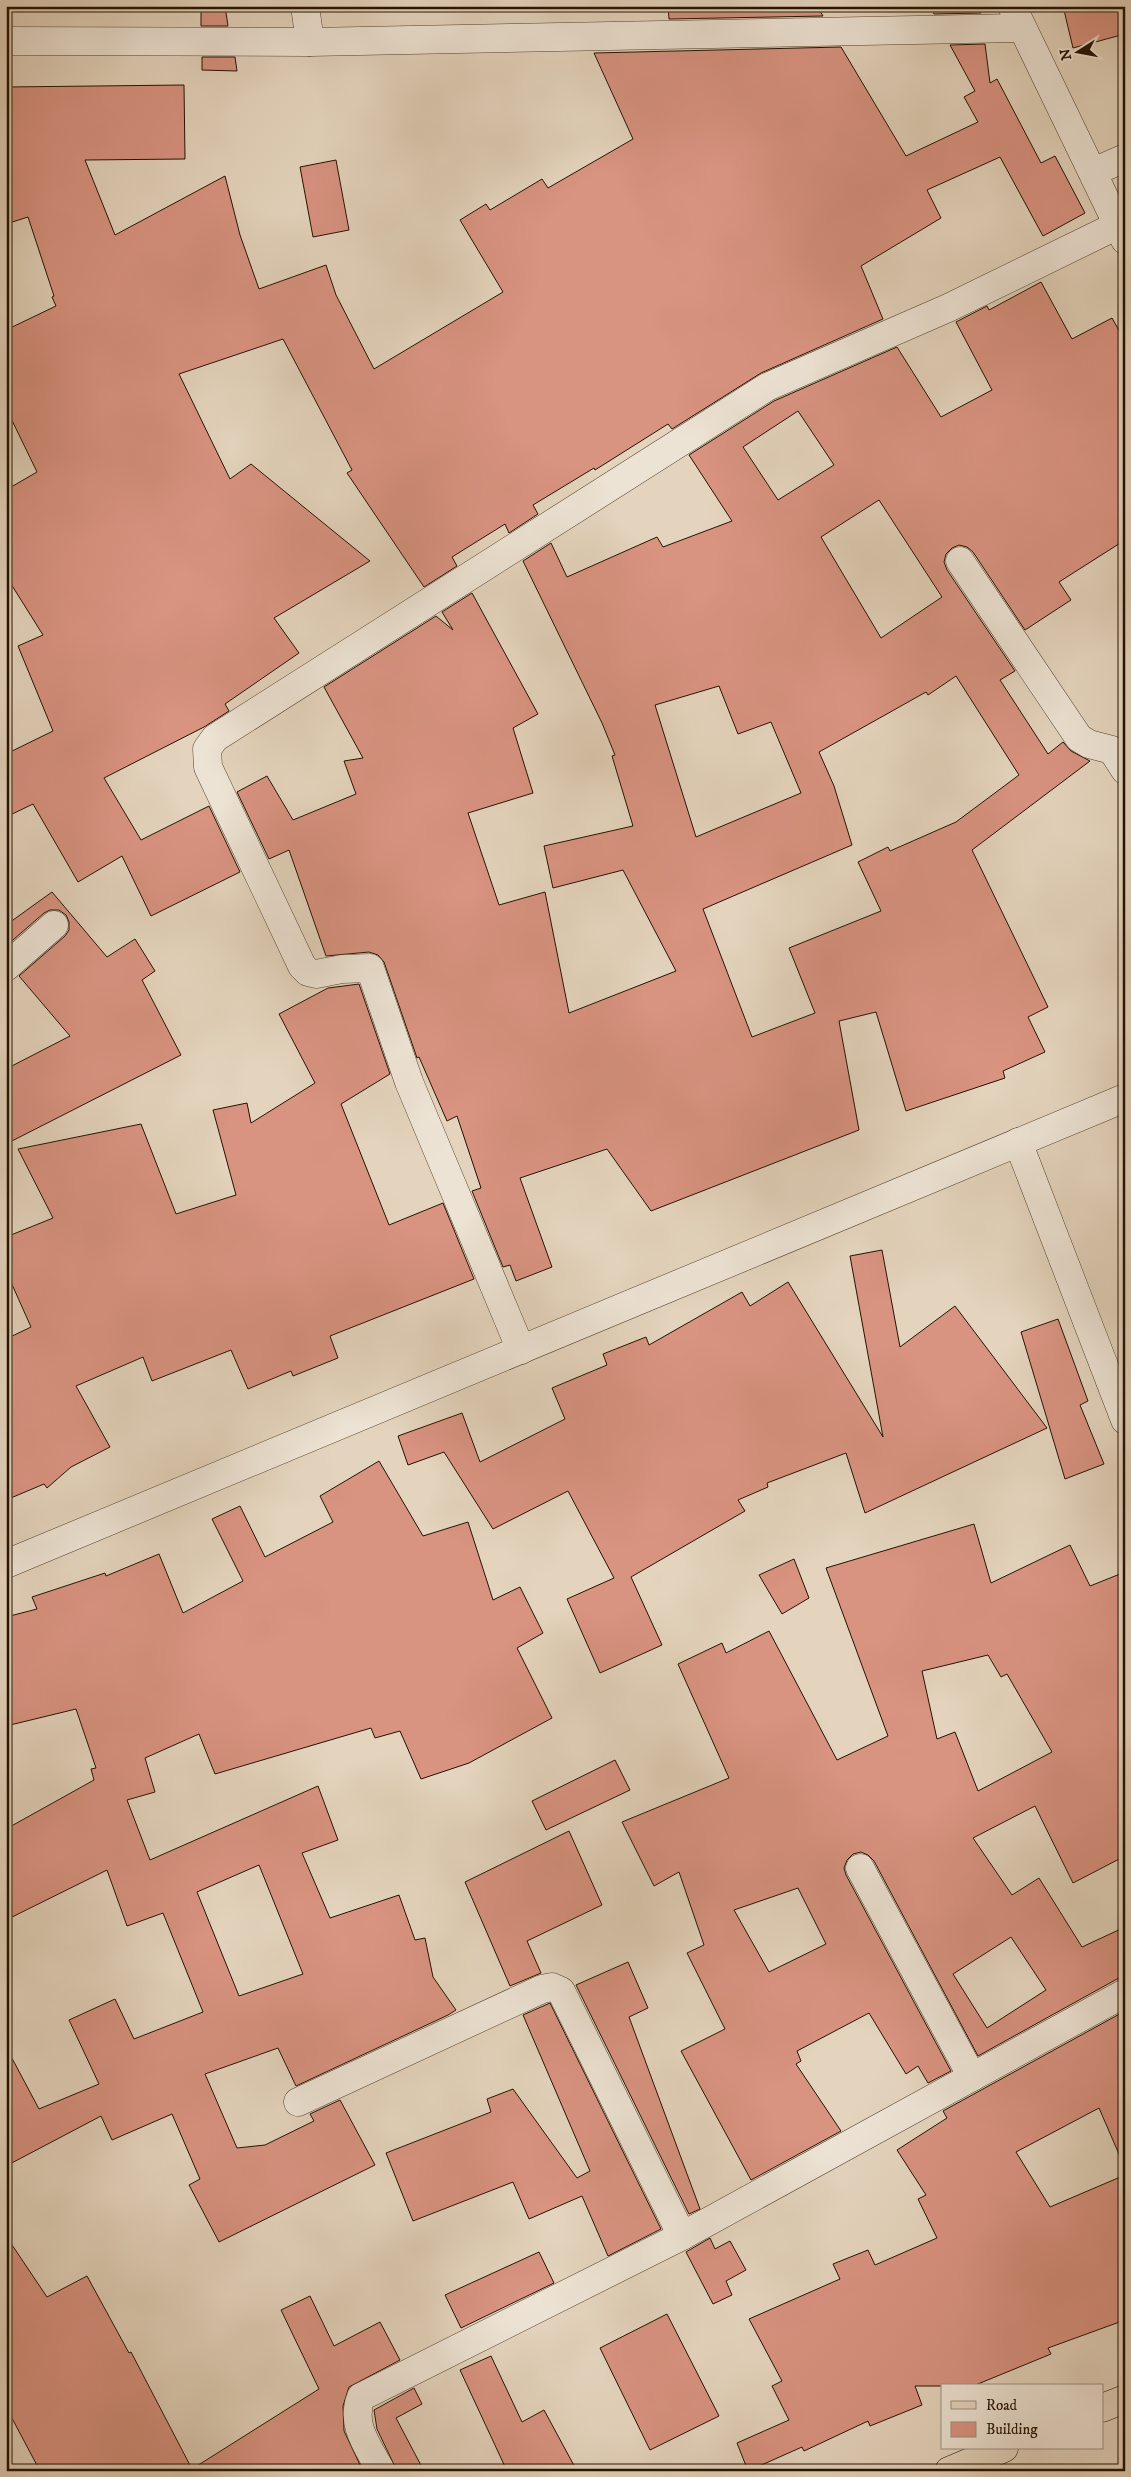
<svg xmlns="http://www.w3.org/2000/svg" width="1131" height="2477" font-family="'IM FELL DW Pica',serif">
	<rect width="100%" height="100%" fill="#e4d4bd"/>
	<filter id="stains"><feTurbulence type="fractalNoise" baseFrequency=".004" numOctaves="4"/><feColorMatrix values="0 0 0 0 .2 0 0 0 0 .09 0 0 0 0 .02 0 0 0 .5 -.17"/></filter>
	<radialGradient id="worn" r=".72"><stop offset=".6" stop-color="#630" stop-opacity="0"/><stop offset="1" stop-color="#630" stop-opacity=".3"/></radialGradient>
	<g fill="#d99381" stroke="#241200" fill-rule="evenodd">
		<path d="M 201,6 L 225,6 L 228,26 L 201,26 Z"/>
		<path d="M 668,6 L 817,6 L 823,16 L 669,19 Z"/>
		<path d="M 930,6 L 980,6 L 981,13 L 934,14 Z"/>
		<path d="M 1063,6 L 1125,6 L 1125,34 L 1073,48 Z"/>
		<path d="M 985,44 L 990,83 L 997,79 L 1041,163 L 1055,156 L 1085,213 L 1043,236 L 1000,157 L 927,190 L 941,218 L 861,266 L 883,319 L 761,373 L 672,429 L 668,424 L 595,470 L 594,468 L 533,505 L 538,514 L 509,533 L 505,524 L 452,557 L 457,566 L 424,587 L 347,473 L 352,470 L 283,339 L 179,374 L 230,479 L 251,464 L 370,561 L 274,618 L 299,653 L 225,704 L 229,711 L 204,727 L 104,778 L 141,840 L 209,806 L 240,872 L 151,916 L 122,856 L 78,882 L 33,804 L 6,817 L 6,754 L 53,731 L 18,646 L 43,635 L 6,576 L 6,490 L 37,472 L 6,408 L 6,330 L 56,306 L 52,297 L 54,296 L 28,217 L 6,224 L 6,87 L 184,85 L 185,159 L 85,160 L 115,235 L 225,176 L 240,235 L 259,289 L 326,265 L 336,295 L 374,369 L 503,292 L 460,220 L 486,204 L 490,210 L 542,179 L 548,188 L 633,139 L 594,53 L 841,47 L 906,156 L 978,122 L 964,97 L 975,91 L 950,45 Z"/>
		<path d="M 202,57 L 235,57 L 237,71 L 202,70 Z"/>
		<path d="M 336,160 L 349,230 L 313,237 L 300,167 Z"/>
		<path d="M 1041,282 L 1072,339 L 1112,318 L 1125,341 L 1125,540 L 1059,582 L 1071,600 L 1025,630 L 973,552 L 967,547 L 959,545 L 952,548 L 946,554 L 944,562 L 947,570 L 1015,671 L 1000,680 L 1048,754 L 1063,742 L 1071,751 L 1090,761 L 972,850 L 1048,1007 L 1028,1017 L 1045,1052 L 1003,1071 L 1005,1078 L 906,1111 L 876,1012 L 839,1021 L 859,1130 L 651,1211 L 607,1149 L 520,1178 L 552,1267 L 516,1281 L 510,1265 L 503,1267 L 472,1191 L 481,1188 L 457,1116 L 447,1121 L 419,1057 L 417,1058 L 384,962 L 378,955 L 369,952 L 326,956 L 289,850 L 269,859 L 237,792 L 267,776 L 293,820 L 356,794 L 344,761 L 363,758 L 324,687 L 436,616 L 453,630 L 442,612 L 472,593 L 538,714 L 513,728 L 533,793 L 468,813 L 499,905 L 545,892 L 569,1013 L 676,971 L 623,870 L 553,888 L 544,846 L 633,826 L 612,756 L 615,755 L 602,723 L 523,561 L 551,543 L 567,577 L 657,537 L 663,547 L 732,521 L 689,455 L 774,401 L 897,347 L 941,417 L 992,390 L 956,322 L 987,306 L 989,310 ZM 798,411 L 834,465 L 778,500 L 743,447 ZM 879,500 L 942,597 L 881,638 L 821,537 ZM 956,676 L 1019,775 L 956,822 L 890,851 L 888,847 L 858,862 L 881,911 L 789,948 L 815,1013 L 752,1037 L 703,909 L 852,845 L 834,786 L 819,752 L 926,692 L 928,695 ZM 719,686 L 738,734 L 771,722 L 801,793 L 696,837 L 655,705 Z"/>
		<path d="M 52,892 L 107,957 L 135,939 L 155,971 L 142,980 L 181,1055 L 6,1144 L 6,1069 L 70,1036 L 19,976 L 65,936 L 69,930 L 69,922 L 66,915 L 59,910 L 50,910 L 44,913 L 6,946 L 6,925 Z"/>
		<path d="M 359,984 L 390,1074 L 341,1104 L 389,1225 L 443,1203 L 474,1279 L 330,1336 L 338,1358 L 293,1376 L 291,1371 L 248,1389 L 231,1350 L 152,1381 L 143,1357 L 76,1386 L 110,1447 L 71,1467 L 47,1488 L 44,1484 L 6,1500 L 6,1339 L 31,1327 L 6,1271 L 6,1237 L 53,1218 L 18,1149 L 141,1124 L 176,1214 L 236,1195 L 213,1110 L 247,1103 L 251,1123 L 315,1083 L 279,1014 L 328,988 Z"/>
		<path d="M 882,1250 L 900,1347 L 955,1306 L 1047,1428 L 865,1513 L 846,1453 L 767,1483 L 768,1487 L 738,1500 L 745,1511 L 631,1577 L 662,1645 L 600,1673 L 567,1599 L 614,1578 L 568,1491 L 493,1529 L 444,1452 L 408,1465 L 398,1436 L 462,1413 L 480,1462 L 565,1419 L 552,1388 L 607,1365 L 603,1354 L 646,1337 L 649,1345 L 742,1292 L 750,1306 L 788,1282 L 883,1437 L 850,1256 Z"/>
		<path d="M 1058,1319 L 1088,1401 L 1080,1405 L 1104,1464 L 1065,1479 L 1021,1332 Z"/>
		<path d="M 379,1461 L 423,1536 L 468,1522 L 493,1600 L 520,1587 L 543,1633 L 517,1648 L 552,1718 L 469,1763 L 421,1779 L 400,1731 L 375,1738 L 371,1728 L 215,1774 L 199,1734 L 145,1758 L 155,1792 L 127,1800 L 150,1860 L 318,1786 L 338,1840 L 302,1853 L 330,1918 L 399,1895 L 415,1940 L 425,1938 L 433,1977 L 456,2010 L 448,2015 L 296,2086 L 278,2048 L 205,2074 L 237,2148 L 265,2145 L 314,2121 L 310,2114 L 340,2100 L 375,2165 L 219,2242 L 189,2185 L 200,2179 L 172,2114 L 112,2140 L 101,2116 L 6,2166 L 6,2047 L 39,2109 L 99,2084 L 69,2020 L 115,1999 L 134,2039 L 203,2012 L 163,1913 L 127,1926 L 107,1870 L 6,1920 L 6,1829 L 94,1780 L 91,1769 L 96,1768 L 76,1709 L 6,1726 L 6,1617 L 37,1609 L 32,1597 L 105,1573 L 106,1576 L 159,1554 L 183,1613 L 243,1581 L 212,1519 L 240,1506 L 265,1557 L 333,1522 L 320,1496 ZM 259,1865 L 303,1974 L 239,1996 L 197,1892 Z"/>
		<path d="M 974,1524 L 991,1583 L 1070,1545 L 1090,1586 L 1125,1572 L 1125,1856 L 1073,1883 L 1035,1806 L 973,1838 L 1012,1895 L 1039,1878 L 1082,1947 L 1125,1927 L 1125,1977 L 1117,1979 L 978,2056 L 874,1861 L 868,1855 L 861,1852 L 853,1854 L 847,1860 L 844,1868 L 846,1875 L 951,2071 L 928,2083 L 918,2066 L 906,2074 L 869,2013 L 797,2051 L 801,2061 L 796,2064 L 841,2131 L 751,2180 L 681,2051 L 725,2029 L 687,1953 L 704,1945 L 679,1872 L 654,1886 L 622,1822 L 729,1778 L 678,1664 L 722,1643 L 726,1653 L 769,1631 L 837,1760 L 888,1736 L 826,1568 ZM 988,1655 L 1001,1677 L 1007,1674 L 1052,1752 L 978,1791 L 955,1732 L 937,1739 L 922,1671 ZM 798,1888 L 826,1944 L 769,1972 L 734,1910 ZM 1011,1937 L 1046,1990 L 987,2028 L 953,1974 Z"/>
		<path d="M 794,1559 L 809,1598 L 782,1614 L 759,1575 Z"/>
		<path d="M 615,1760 L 630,1790 L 546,1830 L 532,1801 Z"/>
		<path d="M 569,1831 L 602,1905 L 527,1941 L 541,1973 L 510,1986 L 465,1882 Z"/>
		<path d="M 628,1962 L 648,2008 L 629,2017 L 700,2209 L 689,2214 L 576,1985 Z"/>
		<path d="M 550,2003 L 661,2229 L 608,2256 L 582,2196 L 529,2219 L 513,2182 L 413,2221 L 386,2153 L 491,2112 L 487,2099 L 513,2089 L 577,2178 L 590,2171 L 523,2015 Z"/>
		<path d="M 1125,2011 L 1125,2168 L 1099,2108 L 1016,2152 L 1050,2207 L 1125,2175 L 1125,2320 L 1048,2348 L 1051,2354 L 973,2386 L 915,2386 L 922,2405 L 870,2426 L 868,2421 L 804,2451 L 802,2447 L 748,2471 L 737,2443 L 789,2420 L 772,2386 L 782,2381 L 749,2319 L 840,2279 L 833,2264 L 868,2250 L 875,2265 L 937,2238 L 918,2199 L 926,2195 L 897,2150 L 947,2118 L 943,2111 Z"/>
		<path d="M 6,2236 L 47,2297 L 87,2276 L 129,2353 L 131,2352 L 192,2469 L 319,2389 L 281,2310 L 310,2296 L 334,2346 L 380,2322 L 400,2360 L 349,2387 L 343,2406 L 344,2431 L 363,2471 L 40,2471 L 6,2407 Z"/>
		<path d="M 710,2238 L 715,2249 L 730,2241 L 746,2270 L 726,2281 L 732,2295 L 713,2304 L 686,2252 Z"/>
		<path d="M 539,2252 L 554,2283 L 461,2328 L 445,2295 Z"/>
		<path d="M 667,2314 L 719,2416 L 650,2450 L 600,2348 Z"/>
		<path d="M 491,2356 L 522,2422 L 544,2410 L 577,2471 L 507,2471 L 460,2370 Z"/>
		<path d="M 414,2388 L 422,2404 L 396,2418 L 424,2471 L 397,2471 L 377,2429 L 374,2410 Z"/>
	</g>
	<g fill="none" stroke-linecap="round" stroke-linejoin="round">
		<g stroke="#54422f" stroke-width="29">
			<g id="minor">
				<path d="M 305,6 L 310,42"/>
				<path d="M 1012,6 L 1125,240"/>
				<path d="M 6,41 L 310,42 L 1022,28"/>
				<path d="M 1093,172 L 1125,158"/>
				<path d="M 960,561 L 1079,738 L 1089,744 L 1112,750 L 1125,770"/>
				<path d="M 6,967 L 54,925"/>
				<path d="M 1018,1142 L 1125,1420"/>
				<path d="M 521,1350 L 409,1082 L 370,968 L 342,969 L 316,974 L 308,972 L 302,966 L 208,767 L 207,749 L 215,738 L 767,387 L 948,308 L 1118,225"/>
				<path d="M 6,1564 L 1125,1098"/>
				<path d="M 860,1868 L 972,2077"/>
				<path d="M 298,2102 L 542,1989 L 552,1987 L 561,1991 L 682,2236"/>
				<path d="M 381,2471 C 368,2446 350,2425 361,2397 L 682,2236 L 1125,1993"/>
			</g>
		</g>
		<g stroke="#241200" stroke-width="29">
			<g id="primary">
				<path d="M 1102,2408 L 1125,2399"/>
				<path d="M 949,2471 L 1004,2448"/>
			</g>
		</g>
		<use href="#minor" stroke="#ede3d4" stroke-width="28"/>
		<use href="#primary" stroke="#e4d4bd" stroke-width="28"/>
	</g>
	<rect width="1131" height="2477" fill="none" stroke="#e4d4bd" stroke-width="25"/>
	<rect x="8" y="8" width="1116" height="2462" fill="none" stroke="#241200" stroke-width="2.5"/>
	<rect x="12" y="12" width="1106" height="2452" fill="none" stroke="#241200"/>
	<rect x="941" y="2384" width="162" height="65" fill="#ede3d4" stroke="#9d8f7f"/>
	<rect x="951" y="2401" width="25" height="8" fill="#e4d4bd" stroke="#9d8f7f"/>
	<text x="986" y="2410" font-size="15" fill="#241200">Road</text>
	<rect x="951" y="2422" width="25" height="15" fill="#d99381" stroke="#9d8f7f"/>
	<text x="986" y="2434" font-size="15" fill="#241200">Building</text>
	<g transform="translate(1078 52) rotate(259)" stroke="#ede3d4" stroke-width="4" paint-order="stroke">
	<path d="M0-4L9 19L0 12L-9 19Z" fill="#241200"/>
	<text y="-8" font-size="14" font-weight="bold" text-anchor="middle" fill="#241200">N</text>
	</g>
	<rect width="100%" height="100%" filter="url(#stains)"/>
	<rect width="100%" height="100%" fill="url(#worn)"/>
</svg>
